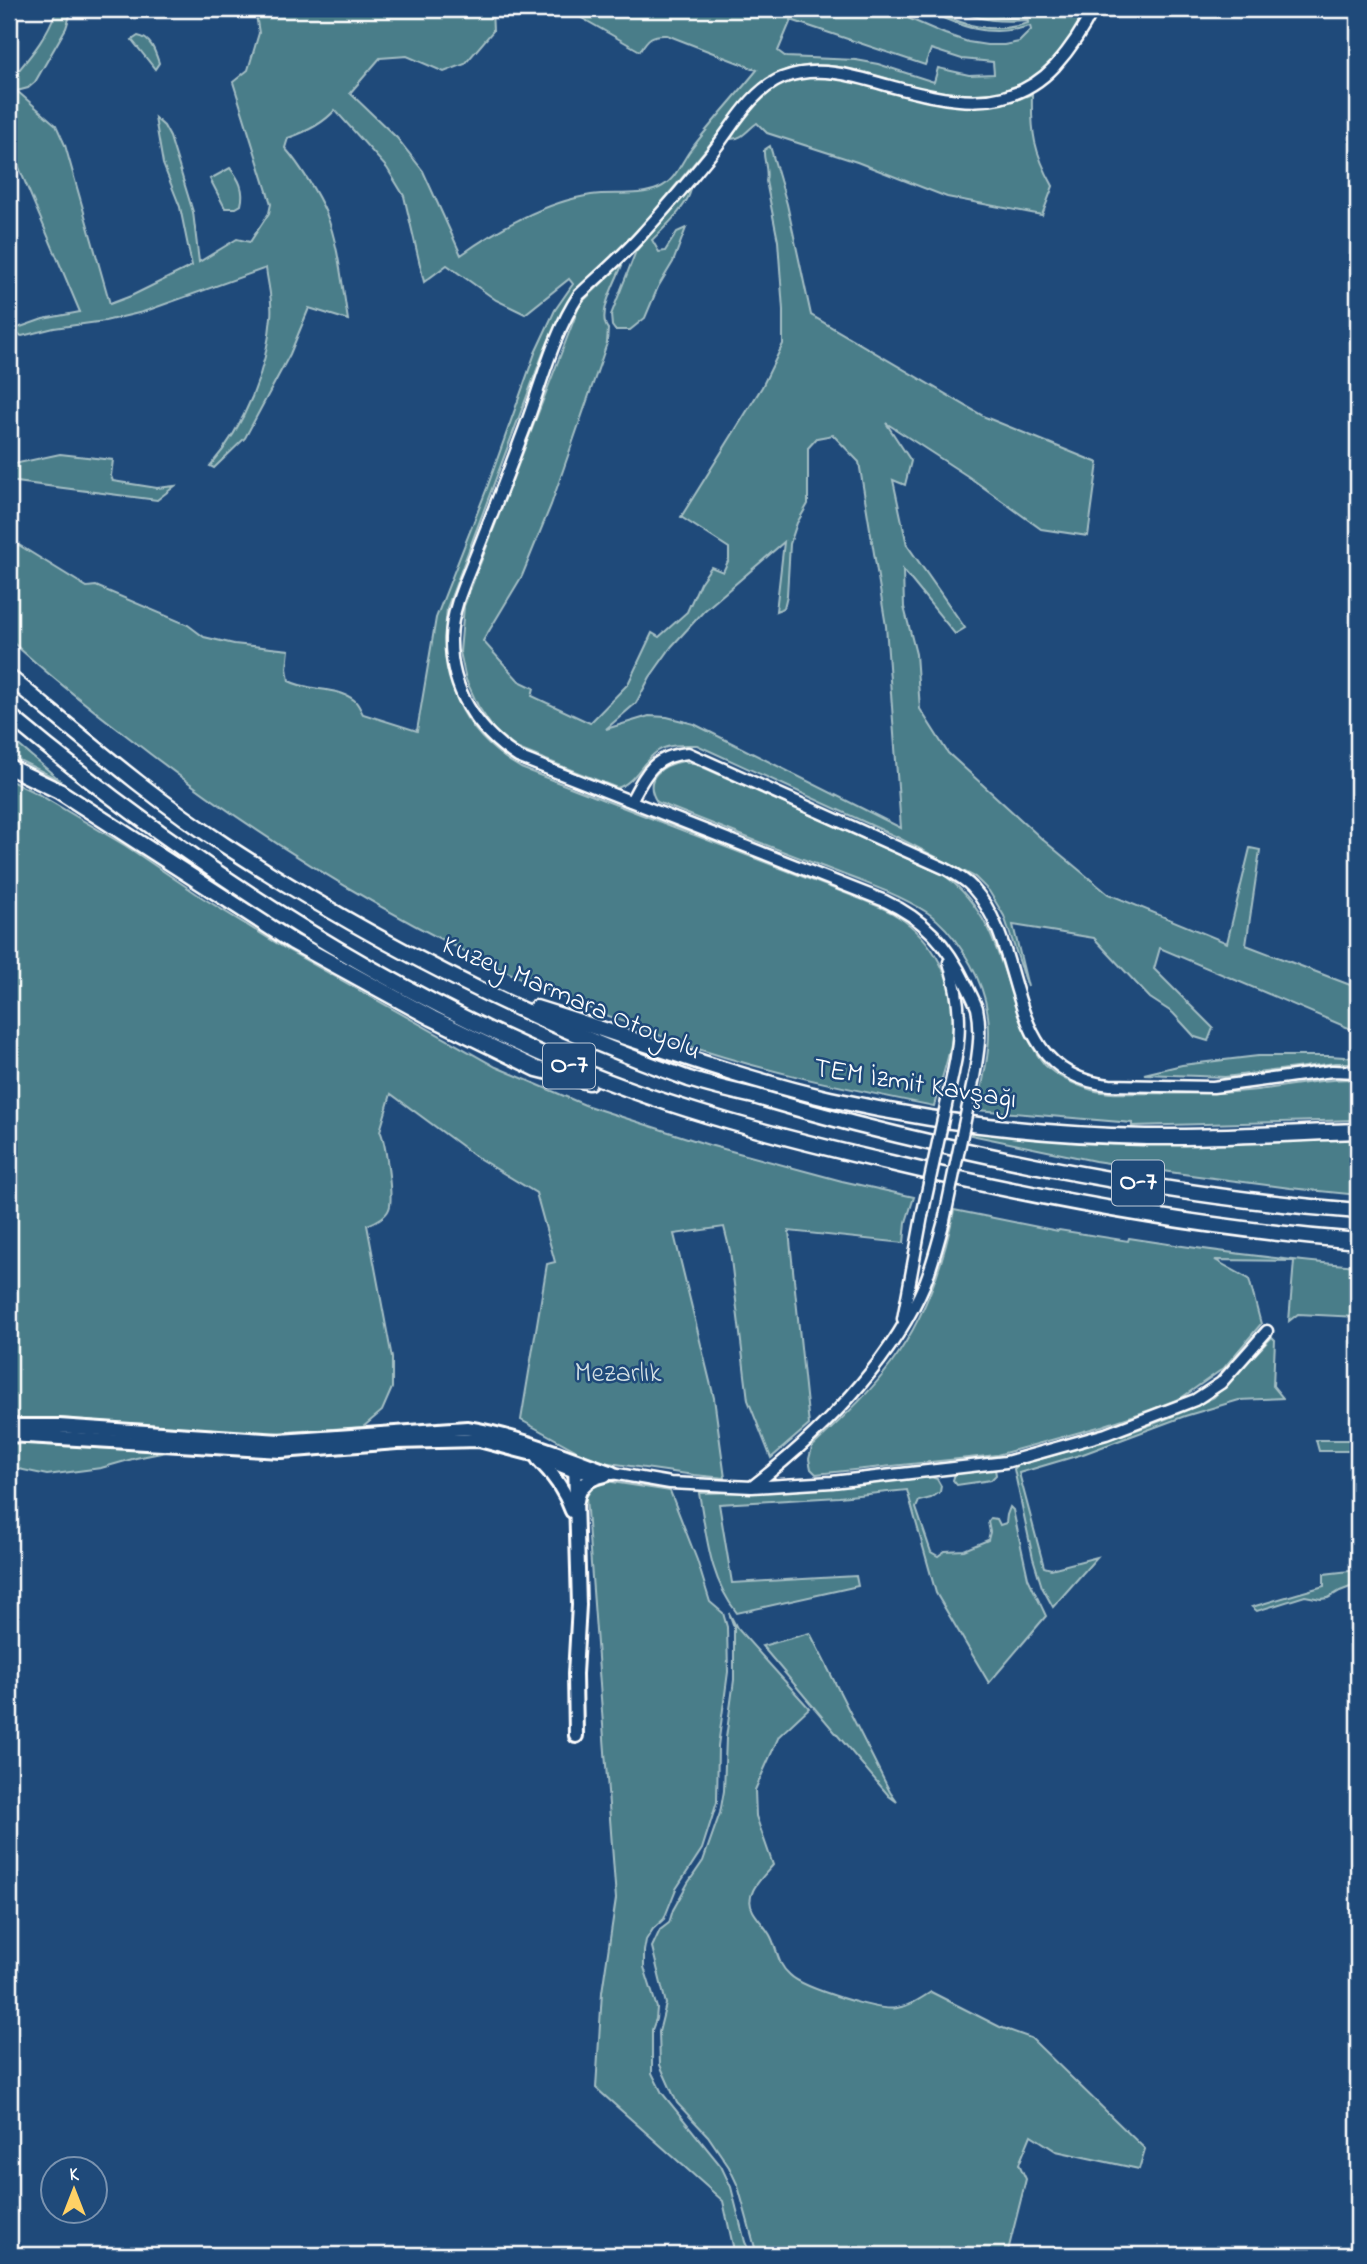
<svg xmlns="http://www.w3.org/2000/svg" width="1367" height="2264" font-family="'Indie Flower',sans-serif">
	<rect width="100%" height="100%" fill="#1f4a7a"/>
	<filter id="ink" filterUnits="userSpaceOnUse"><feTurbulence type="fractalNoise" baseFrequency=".0143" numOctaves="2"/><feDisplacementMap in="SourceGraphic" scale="14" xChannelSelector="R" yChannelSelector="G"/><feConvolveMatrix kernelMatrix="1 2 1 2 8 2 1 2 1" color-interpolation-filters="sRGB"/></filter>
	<g filter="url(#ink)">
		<g fill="#497d89" stroke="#a4bec4" stroke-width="2" fill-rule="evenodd">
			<path d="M 57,9 L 72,9 L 66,28 L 35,82 L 28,88 L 17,91 L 56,125 L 65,145 L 110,304 L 131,296 L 192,266 L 180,207 L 163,164 L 155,118 L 164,126 L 170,137 L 193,212 L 199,262 L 237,239 L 250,242 L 269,213 L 271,204 L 233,82 L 248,70 L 259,33 L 255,9 L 492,9 L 493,31 L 465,64 L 444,72 L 407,56 L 380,58 L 350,93 L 397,138 L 423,171 L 461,255 C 497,229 546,202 591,195 C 612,192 639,197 659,188 C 675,181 680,165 689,152 C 710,124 735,97 757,70 L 667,35 C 652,34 648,38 640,51 L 566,9 L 887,9 L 945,34 L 968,42 L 987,45 L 1004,45 L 1019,42 L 1031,30 L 1030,26 C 988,38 961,27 923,9 C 932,9 941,14 950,18 C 976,29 1000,32 1028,23 L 1028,20 C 999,22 982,21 955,9 L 973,9 L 1008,17 L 1028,15 L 1032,9 L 1086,9 C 1077,30 1063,49 1047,66 C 963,154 845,18 760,84 L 627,244 L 585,281 L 572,297 L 544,351 L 447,608 C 439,678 459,732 521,768 L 863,900 C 874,905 887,909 897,916 C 933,938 958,985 954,1027 C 951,1053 941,1080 934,1106 C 850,1089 765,1072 683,1044 C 481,973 295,868 127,736 C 86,705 46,673 9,639 L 9,539 L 87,587 L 96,586 L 188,625 L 204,637 L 234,644 L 289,650 L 287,668 L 289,681 C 309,692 336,686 354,700 C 358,703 360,709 363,714 L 417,731 L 436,618 L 487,488 L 535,353 L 555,310 L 573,284 L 569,279 L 525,314 L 496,300 L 447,265 L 424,282 L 404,196 L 387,168 L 335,110 C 323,124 306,132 288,138 L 285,148 C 299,164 318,194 326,213 C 339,246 342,285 348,320 L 309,308 L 290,354 L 245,438 L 214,468 L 210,466 C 245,426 267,371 271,317 C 273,301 268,285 266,268 L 143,312 L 105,321 L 54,328 L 22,336 L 9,331 L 43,319 L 80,312 L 9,144 L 9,72 L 14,76 C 33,53 46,38 57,9 ZM 791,20 L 925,65 L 931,49 L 962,59 L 993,62 L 994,74 L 969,75 L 938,68 L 934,82 L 878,64 L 856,60 L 786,57 L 778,51 Z"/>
			<path d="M 138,36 C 151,38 155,51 159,63 L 155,69 L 132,40 Z"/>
			<path d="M 819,76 C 891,80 960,126 1032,94 C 1031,133 1034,152 1053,186 L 1042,215 L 947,197 L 857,162 L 767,133 L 757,123 C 748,129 743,139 731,139 C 744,115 768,85 796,79 C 803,77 812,77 819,76 Z"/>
			<path d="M 770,146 L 787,204 L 811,315 L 985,417 L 1098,463 L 1088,536 L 1041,529 L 969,477 L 886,423 L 911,461 L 905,485 L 893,480 L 907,545 L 965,628 L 955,634 L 903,570 L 904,607 L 916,654 L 920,709 L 948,753 L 1042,839 L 1108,894 L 1227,943 L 1250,848 L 1260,850 L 1246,945 L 1358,988 L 1358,1032 L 1160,948 L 1154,969 L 1213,1028 L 1208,1041 L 1195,1037 L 1173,1013 L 1150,998 L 1094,938 L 1013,925 L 1028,987 L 1004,916 L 989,891 L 975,877 L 897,837 L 697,745 C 684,745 669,744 658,751 C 642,761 635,783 617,788 L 516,748 L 494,730 L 478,706 L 466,680 L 460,652 L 464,606 L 580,304 L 623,263 C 617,279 596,315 608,329 L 607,343 L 551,505 L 522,576 L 483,641 L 519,681 L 534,688 L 532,696 L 590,723 L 628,684 L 652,633 L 659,637 L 687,612 L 700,583 L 711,567 L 723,572 L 729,559 L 729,548 L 681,517 L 762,387 L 783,344 L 783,310 L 778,241 L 766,181 C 769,169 763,161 764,150 ZM 833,435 L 859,462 L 886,626 L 901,828 L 694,724 L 667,717 L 649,716 L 606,729 L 636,703 L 650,677 L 672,646 L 704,611 L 784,542 L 776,611 L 784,608 L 787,595 L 790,544 L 797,523 L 808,504 L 808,448 L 817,438 Z"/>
			<path d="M 230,168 C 239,179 245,190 241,205 L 236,208 L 225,208 L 210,179 Z"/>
			<path d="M 691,187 C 691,203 664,228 652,240 L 659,252 L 665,251 L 677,232 L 686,228 L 673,262 L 658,287 L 645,318 L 630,330 L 615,330 L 612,326 L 611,315 L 636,251 Z"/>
			<path d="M 60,454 L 113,460 L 111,476 L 113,481 L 157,488 L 175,486 L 157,500 L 9,481 L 9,465 Z"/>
			<path d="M 9,737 L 61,781 L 9,755 Z"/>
			<path d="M 684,761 L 700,766 L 944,875 C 991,910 1000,960 1018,1013 C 1025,1031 1032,1050 1045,1065 C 1057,1077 1076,1085 1092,1090 C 1110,1095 1132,1093 1151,1093 C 1186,1094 1222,1094 1257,1090 C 1291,1086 1324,1078 1358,1079 L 1358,1120 L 1132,1126 L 1132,1123 L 977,1110 C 984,1074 995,1037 985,1000 C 978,971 953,930 928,913 C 895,892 857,880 821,866 C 766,845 712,824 657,802 C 642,778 661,765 684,761 Z"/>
			<path d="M 9,780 L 38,794 L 126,846 L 203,898 L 286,949 L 496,1067 L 585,1105 L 709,1145 L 842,1181 L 914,1197 L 906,1222 L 904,1243 L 789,1231 L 809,1425 L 771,1458 L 748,1400 L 730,1251 L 724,1227 L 674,1234 L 714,1398 L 725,1478 L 694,1475 L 595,1461 L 521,1420 L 547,1264 L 555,1262 L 536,1193 L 475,1156 L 391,1094 L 380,1131 C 385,1139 394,1199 389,1209 C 386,1217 375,1222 367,1225 L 392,1358 L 392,1388 L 382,1411 L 363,1427 L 256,1434 L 60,1418 L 9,1418 Z"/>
			<path d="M 1258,1056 L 1330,1056 L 1358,1058 L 1358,1063 L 1335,1063 L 1225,1077 L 1144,1074 L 1182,1065 Z"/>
			<path d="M 972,1131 C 1100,1145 1230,1143 1358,1139 L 1358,1195 L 1290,1188 L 1183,1174 L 1095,1161 L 971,1135 Z"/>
			<path d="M 954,1210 L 1058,1231 L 1059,1230 L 1128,1241 L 1129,1238 C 1205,1250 1281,1260 1358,1266 L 1358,1317 L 1298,1314 L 1289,1321 L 1294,1261 L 1215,1260 L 1249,1279 L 1261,1324 L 1224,1368 L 1181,1398 L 1150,1410 L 1102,1426 L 997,1455 L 816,1474 L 811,1469 L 809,1459 L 812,1447 C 839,1421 869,1394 891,1364 C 925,1318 943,1266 954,1210 Z"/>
			<path d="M 1272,1337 L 1275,1340 L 1273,1386 L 1283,1398 L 1239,1400 L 1185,1416 L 1083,1454 L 1019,1473 L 1044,1567 L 1051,1569 L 1097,1557 L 1053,1607 L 1042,1587 L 1033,1558 L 1014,1469 L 1018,1465 C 1084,1447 1153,1429 1214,1397 Z"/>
			<path d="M 9,1435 L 181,1449 L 136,1458 L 101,1468 L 47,1475 L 9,1467 Z"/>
			<path d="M 1316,1440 L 1358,1440 L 1358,1451 L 1319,1451 Z"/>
			<path d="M 995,1469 L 996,1475 L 991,1480 L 957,1485 L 953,1480 L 955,1474 Z"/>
			<path d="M 931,1477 L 937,1479 L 941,1486 L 940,1492 L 931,1498 L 919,1501 L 916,1508 L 931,1552 L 938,1556 L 945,1551 L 964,1550 L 988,1540 L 990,1532 L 988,1522 L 991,1518 L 997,1519 L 1000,1525 L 1006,1523 L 1007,1515 L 1010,1507 L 1013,1510 L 1028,1578 L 1046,1616 L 989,1683 L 936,1593 L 907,1490 L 839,1497 L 719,1504 L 732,1583 L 856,1576 L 858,1586 L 737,1613 C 709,1577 707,1537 699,1493 L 791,1491 Z"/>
			<path d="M 606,1481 L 670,1491 L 697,1560 L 710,1602 L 723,1613 L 727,1627 L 728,1672 L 718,1746 L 717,1802 L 702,1849 L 676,1889 L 664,1919 L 653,1929 L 646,1940 L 644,1951 L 644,1967 L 657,2008 L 656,2019 L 652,2030 L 652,2073 L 662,2093 L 721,2166 L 731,2187 L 745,2242 L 751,2255 L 735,2255 L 723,2201 L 596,2088 L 602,1992 L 616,1899 L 586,1497 L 596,1483 Z"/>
			<path d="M 1358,1570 L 1358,1584 L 1340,1591 L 1328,1598 L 1321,1599 L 1305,1596 L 1257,1611 L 1252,1607 L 1324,1586 L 1324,1574 Z"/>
			<path d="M 729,1613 L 737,1628 L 809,1708 L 779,1736 L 755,1790 L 756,1816 L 773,1865 C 763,1877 743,1894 753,1911 C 758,1920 766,1927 771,1937 C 778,1951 777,1964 790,1975 C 803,1988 880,2012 897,2008 C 910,2006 920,1999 931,1992 L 1000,2027 L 1031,2038 L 1145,2149 L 1139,2169 L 1056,2151 L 1031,2135 L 1019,2164 L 1026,2179 L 1007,2255 L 757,2255 L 738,2186 L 729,2167 L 708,2136 L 677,2103 L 660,2065 L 659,2032 L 666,2004 L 652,1947 L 660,1930 L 669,1923 L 673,1910 L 688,1883 L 703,1861 L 720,1813 L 724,1791 L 726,1738 L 734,1680 L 734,1627 Z"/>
			<path d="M 810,1633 L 890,1792 L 897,1802 L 889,1796 L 762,1646 Z"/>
		</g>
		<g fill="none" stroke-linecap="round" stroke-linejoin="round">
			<g stroke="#fff" stroke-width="15">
				<g id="minor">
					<path d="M 631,801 C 646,773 653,756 688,753 L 946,869 C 955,874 965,879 972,887 C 1031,951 999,1073 1110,1085 L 1213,1087 L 1332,1071 L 1358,1072"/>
					<path d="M 949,962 C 961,1003 962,1032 953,1073"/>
					<path d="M 974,1077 C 978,1055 982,1031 977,1008 C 974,1000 969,991 966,984 C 947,944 924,919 885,901 L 518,757 C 476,730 450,689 451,638 C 452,607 466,580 477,552 C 492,514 507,476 521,438 C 540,391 551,337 579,295 C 601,274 625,254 644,232 C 667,207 689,181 710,155 C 731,130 750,91 782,78 C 817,65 852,75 886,85 C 947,101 1007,117 1055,66 C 1071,48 1083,30 1093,9"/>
					<path d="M 903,1319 L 922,1216"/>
					<path d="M 612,1473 L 670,1483 L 752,1487 L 832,1482 L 1006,1462 L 1106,1434 L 1195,1400 L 1221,1383 L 1267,1331"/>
					<path d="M 753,1486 C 822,1432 890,1365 925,1283 C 933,1263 938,1242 944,1221"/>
				</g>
			</g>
			<g stroke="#fff" stroke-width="18">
				<g id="major">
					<path d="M 9,1426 L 58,1426 L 280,1441 L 467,1428 C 517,1436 565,1456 612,1473"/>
					<path d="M 9,1435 L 281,1451 L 397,1442 L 479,1440 L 533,1454 L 575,1471 L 598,1472"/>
					<path d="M 538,1459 C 553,1474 565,1491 572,1511"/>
					<path d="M 575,1463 L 579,1605 L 575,1674 L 576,1736"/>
					<path d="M 577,1501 C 579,1485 590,1478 605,1475"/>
				</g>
			</g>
			<g stroke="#fff" stroke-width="19">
				<g id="highway">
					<path d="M 9,677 C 80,735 149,796 226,846 C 371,940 526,1020 689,1079 C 710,1086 732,1091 754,1096 C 787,1106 820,1115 854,1124 C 1019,1166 1189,1198 1358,1211"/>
					<path d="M 9,715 C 179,857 366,981 572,1067 C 674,1110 783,1138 891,1163 C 1045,1200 1200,1228 1358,1241"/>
					<path d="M 9,767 L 59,791 L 293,942 L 432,1018 L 537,1069 L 589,1082"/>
					<path d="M 536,1008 C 634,1038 730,1076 830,1099 C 933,1122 1041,1135 1146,1137 C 1217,1138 1288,1133 1358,1131"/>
				</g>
			</g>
			<use href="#minor" stroke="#1f4a7a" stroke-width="10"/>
			<use href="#major" stroke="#1f4a7a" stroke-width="12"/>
			<use href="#highway" stroke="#1f4a7a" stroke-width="14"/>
			<g stroke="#fff" stroke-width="15" stroke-linecap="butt">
				<g id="minor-bridge">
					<path d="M 922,1216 L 953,1073"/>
					<path d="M 944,1221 L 974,1077"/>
				</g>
			</g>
			<use href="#minor-bridge" stroke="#1f4a7a" stroke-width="10"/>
		</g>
	</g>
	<g text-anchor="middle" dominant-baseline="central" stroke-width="5" stroke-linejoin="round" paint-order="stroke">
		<g fill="#1f4a7a" stroke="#bcc9d7" stroke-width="2">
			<rect x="543" y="1043.5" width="52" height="45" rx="5"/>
			<rect x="1112" y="1160.5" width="52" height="45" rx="5"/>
		</g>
		<g font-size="26" font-weight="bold" fill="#fff">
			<text x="569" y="1066">O-7</text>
			<text x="1138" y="1183">O-7</text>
		</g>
		<g font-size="28" fill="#fff" stroke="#1f4a7a">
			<text transform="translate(571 999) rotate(23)">Kuzey Marmara Otoyolu</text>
			<text transform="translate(915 1085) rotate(9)">TEM İzmit Kavşağı</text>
		</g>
		<g font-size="28" fill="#d2dee2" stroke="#1f4a7a">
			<text x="618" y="1374">Mezarlık</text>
		</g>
	</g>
	<rect width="1367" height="2264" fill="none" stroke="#1f4a7a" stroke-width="35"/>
	<rect x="18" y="18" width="1332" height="2229" fill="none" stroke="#fff" stroke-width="2.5" filter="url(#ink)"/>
	<g transform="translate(74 2190)"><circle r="33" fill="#1f4a7a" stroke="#7992af" stroke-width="2"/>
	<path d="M0-5L12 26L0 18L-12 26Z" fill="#ffd166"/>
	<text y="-10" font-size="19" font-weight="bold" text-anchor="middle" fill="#ffffff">K</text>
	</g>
</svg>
